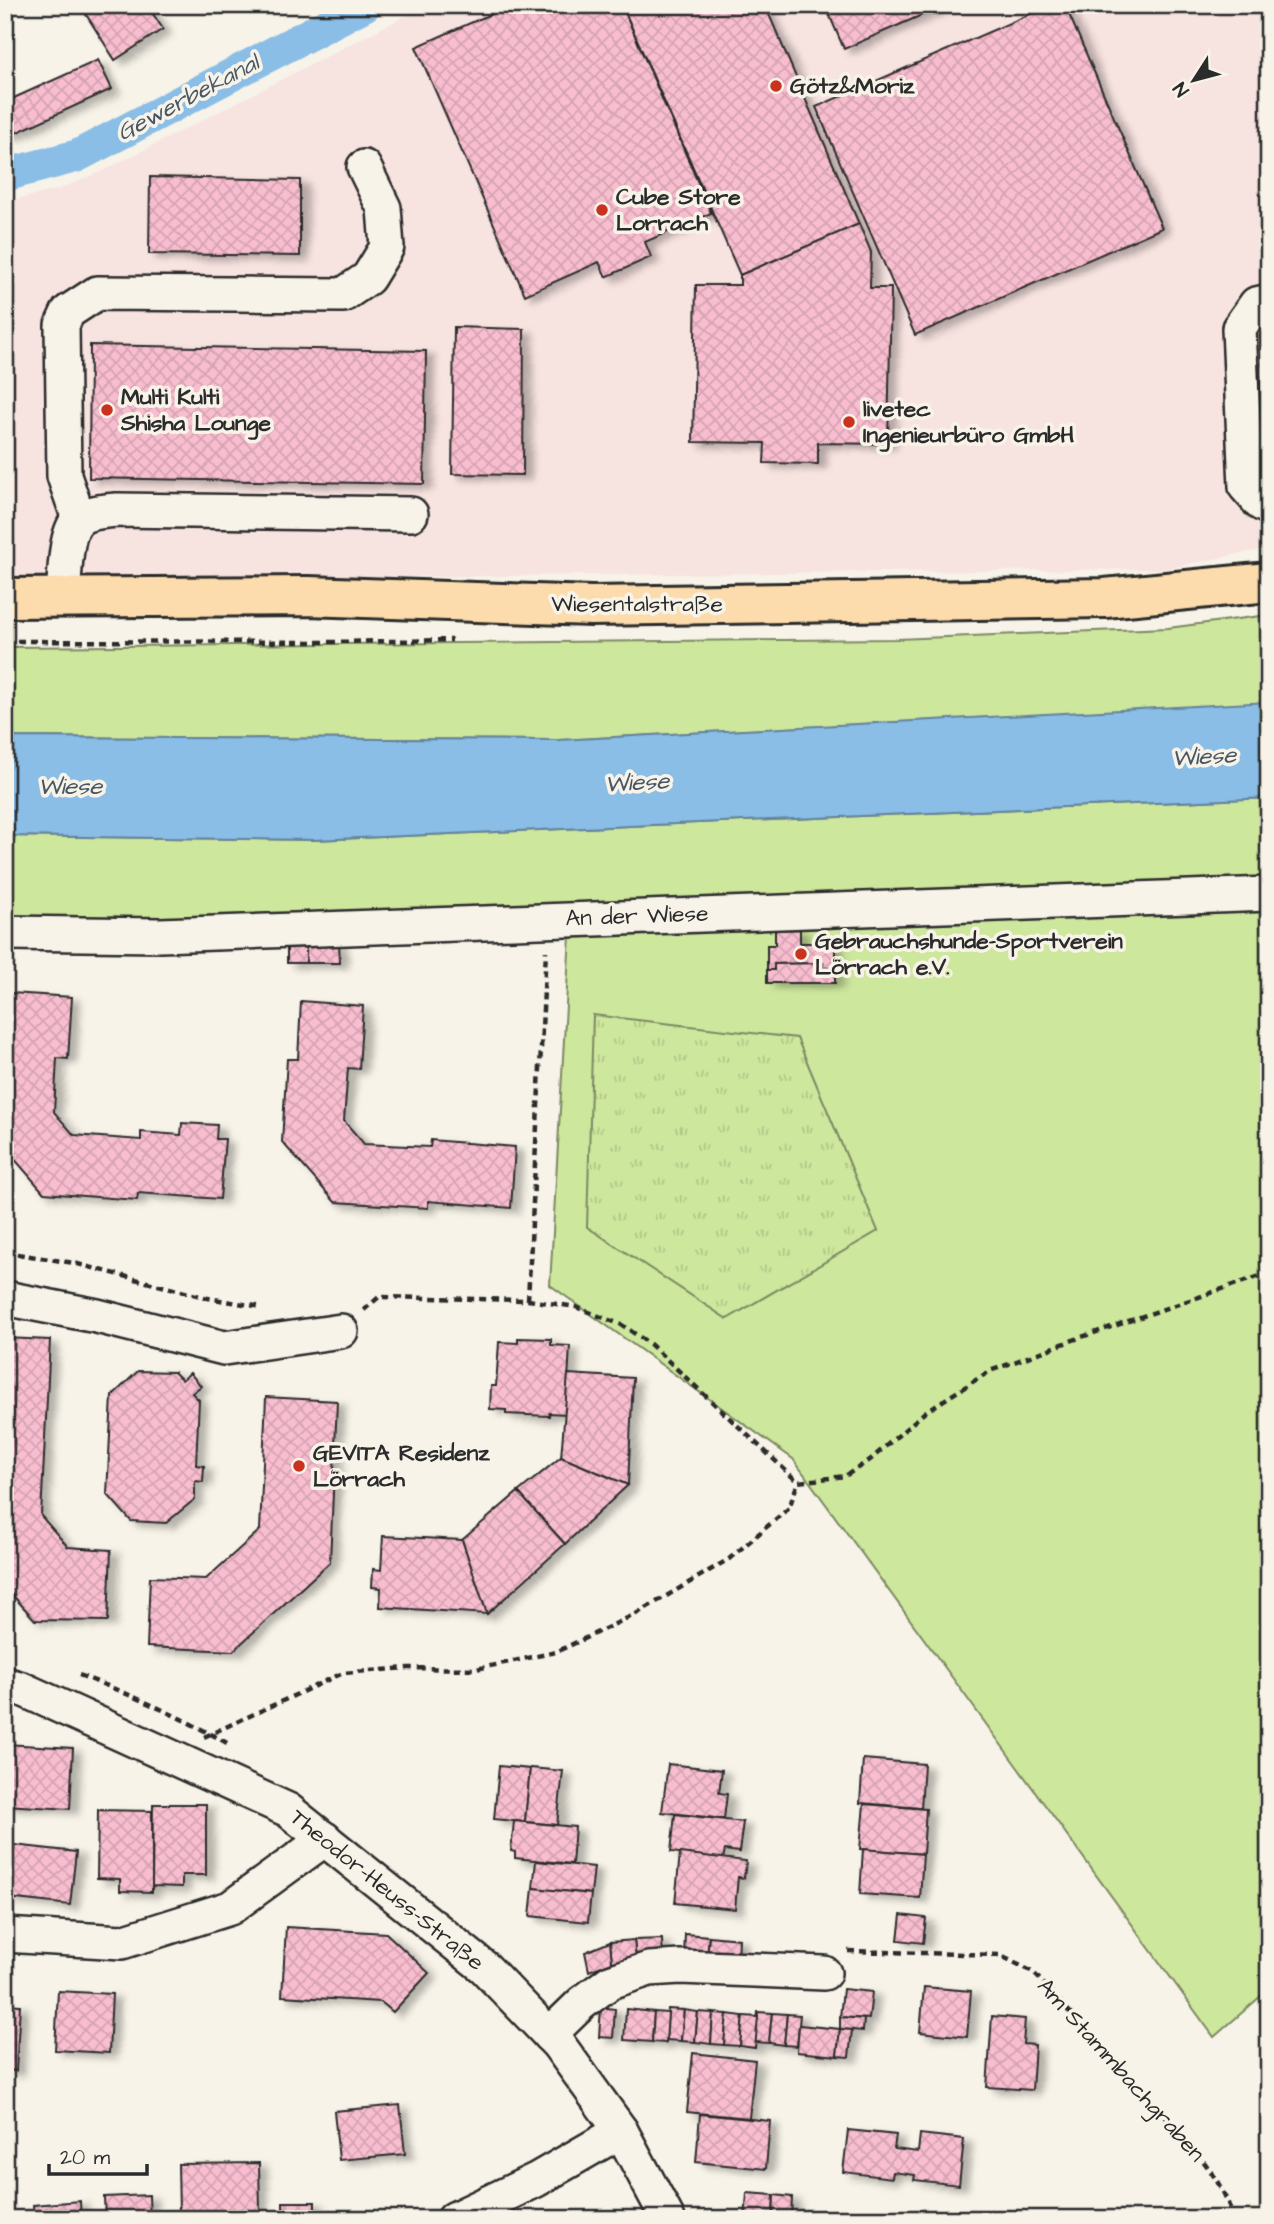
<svg xmlns="http://www.w3.org/2000/svg" width="1274" height="2224" font-family="'Architects Daughter',sans-serif">
	<defs>
		<pattern id="park-tufts" width="24" height="20" patternUnits="userSpaceOnUse" patternTransform="scale(1.75)"><rect width="24" height="20" fill="#cde79d"/><path d="M3 7l-1-3M5 7V3M7 7l1-3M15 17l-1-3M17 17v-4M19 17l1-3" fill="none" stroke="#b0c687"/></pattern>
		<pattern id="building-cross-hatch" width="8" height="8" patternUnits="userSpaceOnUse" patternTransform="scale(1.75)"><rect width="8" height="8" fill="#f8becf"/><path d="M0 0l8 8M0 8l8-8" fill="none" stroke="#d5a3b2"/></pattern>
		<filter id="shadow"><feDropShadow dx="8" dy="4.5" stdDeviation="3.5" flood-color="#0004"/></filter>
	</defs>
	<rect width="100%" height="100%" fill="#f7f3e8"/>
	<filter id="ink" filterUnits="userSpaceOnUse"><feTurbulence type="fractalNoise" baseFrequency=".0143" numOctaves="2"/><feDisplacementMap in="SourceGraphic" scale="14" xChannelSelector="R" yChannelSelector="G"/><feConvolveMatrix kernelMatrix="1 2 1 2 8 2 1 2 1" color-interpolation-filters="sRGB"/></filter>
	<g filter="url(#ink)">
		<path fill="#f7e3e0" d="M 427,5 L 1269,5 L 1269,548 L 1165,569 L 5,581 L 5,202 L 57,190 L 105,170 Z"/>
		<g fill="#cde79d" stroke="#7c8964" stroke-width="2">
			<path d="M 1269,615 L 1269,702 L 1264,703 L 559,740 L 5,737 L 5,647 L 897,639 L 1168,628 Z"/>
			<path d="M 1269,798 L 1269,1989 L 1214,2037 L 793,1459 L 550,1285 L 570,935 L 5,922 L 5,836 L 314,840 Z"/>
		</g>
		<path fill="url(#park-tufts)" stroke="#7c8964" stroke-width="2" d="M 593,1015 L 797,1038 L 878,1231 L 727,1319 L 587,1227 Z"/>
		<path fill="#8abee7" stroke="#64839c" stroke-width="2" d="M 1269,702 L 1269,798 L 314,840 L 5,836 L 5,737 L 559,740 Z"/>
		<g fill="none" stroke-linecap="round" stroke-linejoin="round">
			<path stroke="#8abee7" stroke-width="33" d="M 5,175 L 77,156 L 365,5"/>
		</g>
		<g fill="url(#building-cross-hatch)" stroke="#2b2b2b" stroke-width="2" filter="url(#shadow)">
			<path d="M 80,5 L 147,5 L 163,29 L 115,60 Z"/>
			<path d="M 511,5 L 622,5 L 711,213 L 645,242 L 651,257 L 606,277 L 599,262 L 525,295 L 416,47 Z"/>
			<path d="M 622,5 L 765,5 L 859,224 L 740,275 Z"/>
			<path d="M 825,5 L 945,5 L 844,49 Z"/>
			<path d="M 1051,5 L 1065,5 L 1162,228 L 915,335 L 816,107 Z"/>
			<path d="M 98,60 L 112,89 L 9,136 L 5,128 L 5,102 Z"/>
			<path d="M 150,177 L 300,180 L 300,256 L 149,254 Z"/>
			<path d="M 859,224 L 871,252 L 870,288 L 891,288 L 888,444 L 818,443 L 818,464 L 764,463 L 765,443 L 693,442 L 696,285 L 740,285 L 740,275 Z"/>
			<path d="M 1269,315 L 1269,454 L 1265,454 L 1259,401 L 1256,402 L 1251,328 L 1265,328 L 1265,316 Z"/>
			<path d="M 454,327 L 524,329 L 523,475 L 452,474 Z"/>
			<path d="M 90,345 L 426,351 L 424,484 L 89,478 Z"/>
			<path d="M 800,929 L 800,943 L 835,943 L 835,968 L 822,968 L 823,963 L 774,964 L 774,970 L 767,970 L 767,945 L 775,945 L 775,930 Z"/>
			<path d="M 339,942 L 340,963 L 306,963 L 306,943 Z"/>
			<rect x="287" y="943" width="19" height="20"/>
			<path d="M 823,963 L 822,968 L 835,968 L 835,983 L 767,983 L 767,970 L 774,970 L 774,964 Z"/>
			<path d="M 11,993 L 72,997 L 68,1059 L 57,1058 L 54,1112 L 74,1135 L 141,1140 L 141,1132 L 181,1135 L 182,1123 L 217,1125 L 216,1139 L 225,1139 L 220,1199 L 138,1193 L 137,1200 L 44,1193 L 5,1148 L 5,1050 L 7,1050 Z"/>
			<path d="M 301,1001 L 363,1006 L 359,1069 L 348,1068 L 344,1121 L 364,1144 L 430,1147 L 431,1140 L 515,1147 L 511,1208 L 428,1201 L 428,1208 L 335,1202 L 282,1142 L 287,1059 L 298,1059 Z"/>
			<path d="M 5,1338 L 50,1340 L 41,1516 L 68,1547 L 111,1550 L 108,1621 L 35,1620 L 5,1587 Z"/>
			<path d="M 518,1338 L 551,1339 L 551,1345 L 570,1346 L 566,1414 L 549,1413 L 549,1416 L 506,1414 L 506,1410 L 490,1409 L 491,1386 L 496,1386 L 499,1342 L 518,1343 Z"/>
			<path d="M 138,1371 L 174,1372 L 182,1380 L 190,1373 L 201,1386 L 192,1393 L 199,1400 L 196,1465 L 204,1466 L 203,1482 L 195,1481 L 195,1499 L 166,1523 L 131,1521 L 107,1494 L 112,1396 Z"/>
			<path d="M 568,1374 L 633,1378 L 628,1485 L 561,1457 Z"/>
			<path d="M 266,1397 L 337,1401 L 330,1562 L 233,1651 L 147,1647 L 150,1577 L 206,1579 L 260,1530 Z"/>
			<path d="M 561,1457 L 628,1485 L 565,1544 L 518,1492 Z"/>
			<path d="M 518,1492 L 565,1544 L 487,1614 L 462,1540 Z"/>
			<path d="M 383,1536 L 462,1540 L 487,1614 L 380,1607 L 381,1588 L 372,1587 L 373,1569 L 381,1570 Z"/>
			<path d="M 5,1744 L 73,1748 L 70,1809 L 5,1805 Z"/>
			<path d="M 863,1759 L 924,1764 L 921,1808 L 860,1803 Z"/>
			<path d="M 668,1764 L 722,1770 L 719,1793 L 727,1794 L 724,1819 L 662,1812 Z"/>
			<path d="M 499,1766 L 530,1769 L 525,1822 L 494,1819 Z"/>
			<path d="M 530,1768 L 563,1771 L 557,1825 L 525,1822 Z"/>
			<path d="M 153,1804 L 206,1804 L 206,1875 L 182,1875 L 182,1887 L 152,1886 Z"/>
			<path d="M 864,1804 L 926,1809 L 923,1854 L 860,1849 Z"/>
			<path d="M 98,1810 L 152,1811 L 152,1892 L 120,1891 L 120,1879 L 97,1878 Z"/>
			<path d="M 675,1814 L 743,1822 L 739,1852 L 725,1850 L 723,1859 L 671,1852 Z"/>
			<path d="M 514,1821 L 575,1827 L 572,1864 L 515,1858 L 515,1852 L 511,1851 Z"/>
			<path d="M 14,1845 L 76,1852 L 70,1905 L 8,1898 Z"/>
			<path d="M 863,1849 L 923,1854 L 920,1898 L 860,1894 Z"/>
			<path d="M 680,1853 L 746,1861 L 744,1878 L 738,1877 L 735,1909 L 675,1903 Z"/>
			<path d="M 536,1861 L 594,1867 L 591,1894 L 533,1888 Z"/>
			<path d="M 533,1888 L 591,1894 L 588,1922 L 530,1916 Z"/>
			<path d="M 901,1915 L 926,1918 L 923,1943 L 898,1940 Z"/>
			<path d="M 286,1927 L 386,1933 L 429,1973 L 393,2012 L 381,2002 L 282,1996 Z"/>
			<path d="M 685,1934 L 709,1936 L 707,1959 L 684,1957 Z"/>
			<path d="M 709,1936 L 739,1939 L 738,1961 L 707,1959 Z"/>
			<path d="M 662,1939 L 663,1959 L 636,1960 L 634,1940 Z"/>
			<path d="M 634,1940 L 636,1960 L 612,1962 L 610,1942 Z"/>
			<path d="M 610,1942 L 612,1962 L 589,1971 L 585,1952 Z"/>
			<path d="M 924,1987 L 971,1991 L 967,2037 L 920,2032 Z"/>
			<path d="M 843,1989 L 872,1992 L 869,2019 L 840,2017 Z"/>
			<path d="M 58,1991 L 112,1994 L 109,2053 L 55,2050 Z"/>
			<path d="M 5,2004 L 20,2005 L 16,2071 L 5,2070 Z"/>
			<path d="M 601,2007 L 615,2009 L 613,2038 L 599,2037 Z"/>
			<path d="M 626,2009 L 654,2012 L 652,2042 L 624,2040 Z"/>
			<path d="M 668,2009 L 684,2010 L 681,2041 L 666,2040 Z"/>
			<path d="M 684,2010 L 698,2012 L 695,2042 L 681,2041 Z"/>
			<path d="M 654,2012 L 668,2013 L 666,2043 L 652,2042 Z"/>
			<path d="M 698,2012 L 713,2013 L 711,2044 L 695,2042 Z"/>
			<path d="M 758,2012 L 772,2013 L 769,2043 L 755,2042 Z"/>
			<path d="M 713,2013 L 727,2014 L 724,2045 L 711,2044 Z"/>
			<path d="M 772,2013 L 787,2014 L 784,2045 L 769,2043 Z"/>
			<path d="M 727,2014 L 743,2016 L 740,2046 L 724,2045 Z"/>
			<path d="M 787,2014 L 800,2015 L 797,2046 L 784,2045 Z"/>
			<path d="M 743,2016 L 758,2017 L 755,2048 L 740,2046 Z"/>
			<path d="M 992,2016 L 1025,2019 L 1023,2044 L 1035,2045 L 1032,2090 L 987,2087 Z"/>
			<path d="M 840,2017 L 864,2019 L 863,2031 L 840,2029 Z"/>
			<path d="M 799,2025 L 840,2029 L 837,2056 L 797,2052 Z"/>
			<path d="M 840,2029 L 852,2030 L 849,2057 L 837,2056 Z"/>
			<path d="M 693,2053 L 755,2060 L 749,2118 L 687,2112 Z"/>
			<path d="M 400,2105 L 405,2154 L 339,2160 L 334,2111 Z"/>
			<path d="M 700,2114 L 770,2121 L 766,2169 L 696,2162 Z"/>
			<path d="M 848,2130 L 896,2135 L 894,2149 L 918,2152 L 920,2134 L 964,2139 L 959,2185 L 914,2180 L 915,2175 L 893,2172 L 892,2178 L 843,2172 Z"/>
			<path d="M 259,2163 L 260,2211 L 179,2213 L 178,2164 Z"/>
			<path d="M 747,2193 L 774,2195 L 773,2219 L 745,2219 Z"/>
			<path d="M 149,2195 L 150,2219 L 105,2219 L 104,2197 Z"/>
			<path d="M 774,2195 L 792,2197 L 791,2219 L 773,2219 Z"/>
			<path d="M 80,2201 L 81,2219 L 34,2219 L 33,2205 Z"/>
			<rect x="283" y="2202" width="32" height="17"/>
		</g>
		<g fill="none" stroke-linecap="round" stroke-linejoin="round">
			<g stroke="#2b2b2b" stroke-width="38">
				<g id="minor">
					<path d="M 1269,301 L 1256,304 L 1239,328 L 1246,487 L 1260,503 L 1269,508"/>
					<path d="M 79,519 L 64,476 L 62,325 L 68,312 L 97,293 L 343,295 L 368,278 L 387,247 L 384,208 L 364,167"/>
					<path d="M 63,597 C 65,579 64,530 80,518 C 89,512 106,511 117,510 L 411,514"/>
					<path d="M 5,933 L 160,935 L 1269,894"/>
					<path d="M 5,1298 L 97,1316 L 224,1348 L 341,1331"/>
					<path d="M 5,1684 L 22,1689 L 288,1810 L 485,1968 L 558,2044 L 621,2131 L 668,2219"/>
					<path d="M 5,1935 L 122,1942 L 230,1908 L 325,1839"/>
					<path d="M 549,2035 L 582,2003 L 610,1982 L 649,1969 L 680,1967 L 824,1973"/>
					<path d="M 454,2219 L 536,2180 L 621,2131"/>
				</g>
			</g>
			<g stroke="#2b2b2b" stroke-width="44">
				<path id="major" d="M 5,598 L 308,596 L 591,606 L 1105,598 L 1269,582"/>
			</g>
			<g stroke="#2b2b2b" stroke-width="4.5" stroke-dasharray="7 5" stroke-linecap="butt">
				<path d="M 5,641 L 332,642 L 452,640"/>
				<path d="M 5,1252 L 74,1263 L 208,1298 L 262,1307"/>
				<path d="M 528,1300 L 546,951"/>
				<path d="M 364,1310 L 379,1297 L 528,1300 L 576,1307 L 622,1325 L 650,1344 L 798,1482"/>
				<path d="M 79,1675 C 130,1694 179,1716 227,1743"/>
				<path d="M 204,1737 L 343,1673 L 408,1668 L 476,1669 L 556,1652 L 636,1614 L 729,1559 L 789,1508 L 798,1482 L 845,1476 L 870,1460 L 925,1412 L 990,1371 L 1076,1339 L 1269,1273"/>
				<path d="M 848,1951 L 999,1955 L 1033,1972 L 1191,2145 C 1209,2168 1226,2190 1233,2219"/>
			</g>
			<use href="#minor" stroke="#f7f3e8" stroke-width="33"/>
			<use href="#major" stroke="#fcdcac" stroke-width="38"/>
		</g>
	</g>
	<g fill="#c8321e" stroke="#f7f3e8" stroke-width="2.5">
		<circle cx="776" cy="86" r="7"/>
		<circle cx="602" cy="210" r="7"/>
		<circle cx="107" cy="410" r="7"/>
		<circle cx="849" cy="422" r="7"/>
		<circle cx="801" cy="954" r="7"/>
		<circle cx="299" cy="1466" r="7"/>
	</g>
	<g text-anchor="middle" dominant-baseline="central" stroke-width="7" stroke-linejoin="round" paint-order="stroke">
		<g font-size="23" font-weight="bold" fill="#2b2b2b" stroke="#f7f3e8" text-anchor="start">
			<text x="790" y="86">Götz&amp;Moriz</text>
			<text x="616" y="197">Cube Store<tspan x="616" dy="26">Lorrach</tspan></text>
			<text x="121" y="397">Multi Kulti<tspan x="121" dy="26">Shisha Lounge</tspan></text>
			<text x="863" y="409">livetec<tspan x="863" dy="26">Ingenieurbüro GmbH</tspan></text>
			<text x="815" y="941">Gebrauchshunde-Sportverein<tspan x="815" dy="26">Lörrach e.V.</tspan></text>
			<text x="313" y="1453">GEVITA Residenz<tspan x="313" dy="26">Lörrach</tspan></text>
		</g>
		<g font-size="23" fill="#2b2b2b" stroke="#f7f3e8">
			<text x="637" y="604">Wiesentalstraße</text>
			<text transform="translate(637 916) rotate(-2)">An der Wiese</text>
			<text transform="translate(387 1890) rotate(39)">Theodor-Heuss-Straße</text>
			<text transform="translate(1121 2070) rotate(48)">Am Stammbachgraben</text>
		</g>
		<g font-size="24" font-style="italic" fill="#485763" stroke="#f7f3e8">
			<text transform="translate(188 98) rotate(-28)">Gewerbekanal</text>
			<text transform="translate(1204 757) rotate(-3)">Wiese</text>
			<text transform="translate(637 783) rotate(-3)">Wiese</text>
			<text x="70" y="787">Wiese</text>
		</g>
	</g>
	<rect width="1274" height="2224" fill="none" stroke="#f7f3e8" stroke-width="28"/>
	<rect x="14" y="14" width="1246" height="2196" fill="none" stroke="#2b2b2b" stroke-width="2.5" filter="url(#ink)"/>
	<g transform="translate(1194 80) rotate(234)" stroke="#f7f3e8" stroke-width="5" paint-order="stroke">
	<path d="M0-5L12 26L0 18L-12 26Z" fill="#2b2b2b"/>
	<text y="-10" font-size="19" font-weight="bold" text-anchor="middle" fill="#2b2b2b">N</text>
	</g>
	<path d="M49 2164v10h98v-10" fill="none" stroke="#2b2b2b" stroke-width="3.5"/>
	<text x="60" y="2164" font-size="21" fill="#2b2b2b" stroke="#f7f3e8" stroke-width="5" paint-order="stroke">20 m</text>
</svg>
